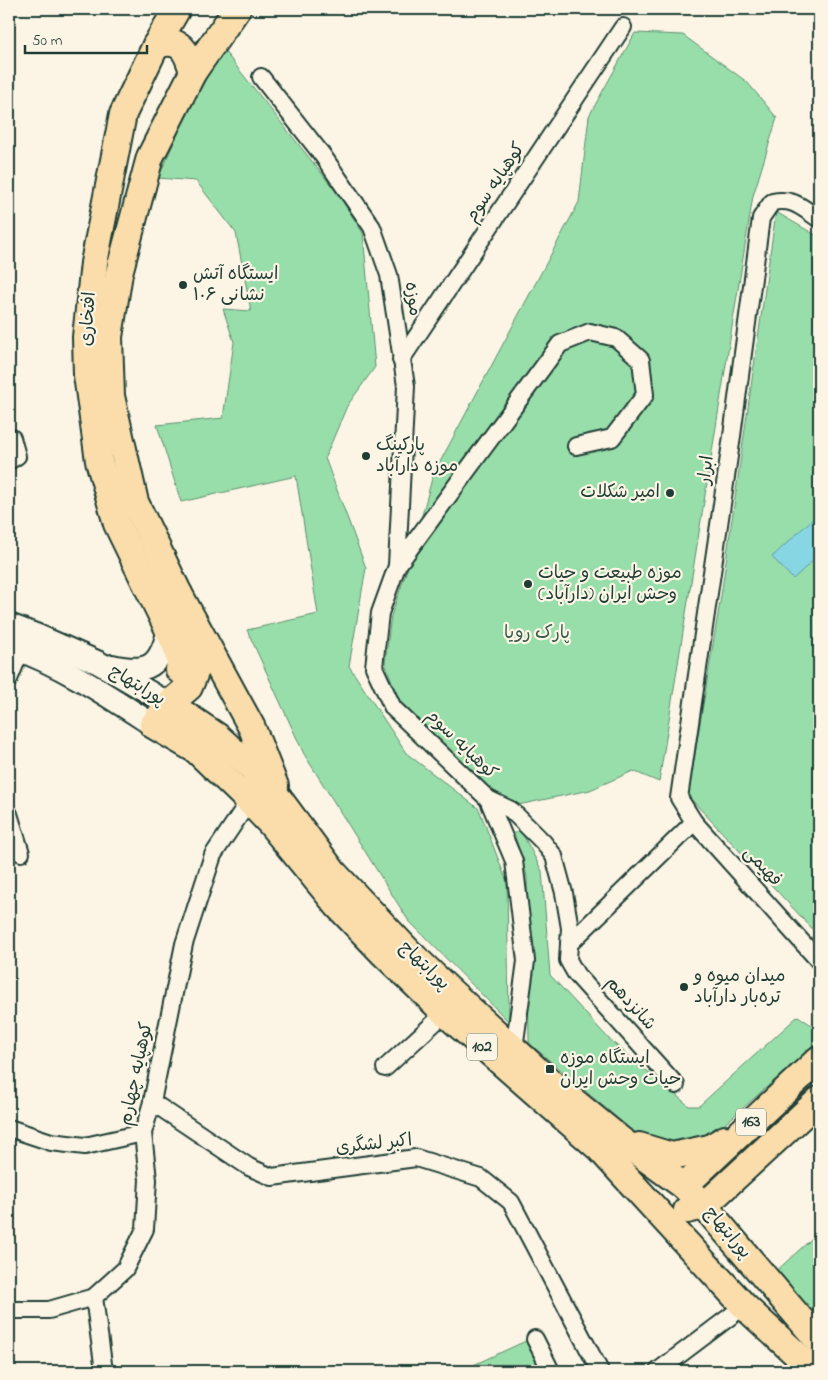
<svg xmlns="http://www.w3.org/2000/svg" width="828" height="1380" font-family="'Indie Flower','Playpen Sans Arabic',sans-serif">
	<rect width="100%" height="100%" fill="#fcf5e5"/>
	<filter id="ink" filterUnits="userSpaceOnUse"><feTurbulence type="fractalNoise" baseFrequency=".02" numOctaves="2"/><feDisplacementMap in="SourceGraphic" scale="10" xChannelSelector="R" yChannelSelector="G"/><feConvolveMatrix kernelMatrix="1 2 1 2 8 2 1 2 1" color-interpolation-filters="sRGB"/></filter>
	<g filter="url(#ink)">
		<g fill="#98deaa" stroke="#5c8e6f">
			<path d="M 635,33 L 683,35 L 747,82 L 777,118 L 753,196 L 659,782 L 633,771 L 590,790 L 518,805 L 491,789 L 399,701 L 385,663 L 391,616 L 407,570 L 433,475 L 579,202 L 589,116 Z"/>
			<path d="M 225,52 L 338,194 L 363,233 L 375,367 L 347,406 L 325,458 L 366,568 L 349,666 L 406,753 L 479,809 L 507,882 L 509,1022 L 408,920 L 304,754 L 247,630 L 318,614 L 296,476 L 181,502 L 157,425 L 223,418 L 234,342 L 223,309 L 251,311 L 236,233 L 196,181 L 158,178 L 201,82 Z"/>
			<path d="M 776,212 L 819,237 L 819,936 L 688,796 L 721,596 Z"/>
			<path d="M 520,829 L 542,871 L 550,975 L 610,1040 L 689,1106 L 699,1106 L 798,1016 L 819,1030 L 819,1041 L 718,1130 L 685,1149 L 636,1134 L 529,1043 L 527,876 L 514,834 Z"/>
			<path d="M 819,1232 L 819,1323 L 773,1274 Z"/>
			<path d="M 530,1339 L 544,1371 L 469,1371 L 467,1368 Z"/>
		</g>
		<path fill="#87d6e4" stroke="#5d999e" d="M 817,515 L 819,517 L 819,555 L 793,579 L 772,557 Z"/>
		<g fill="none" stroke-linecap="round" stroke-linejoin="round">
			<g stroke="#1f3d34" stroke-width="20">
				<g id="street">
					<path d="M 261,77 L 323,156 L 372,227 L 389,275 L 406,386 L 397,566"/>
					<path d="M 819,219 C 801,207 794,198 772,202 L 761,218 L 732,436 L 679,798 L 694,822 L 819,961"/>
					<path d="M 401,360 L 623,27"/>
					<path d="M 9,461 L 17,456 L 12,438"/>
					<path d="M 9,679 L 21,650"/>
					<path d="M 488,799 L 511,810 L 543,842 L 554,856 L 564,893 L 570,928 L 568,960 L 576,974 L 676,1085"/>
					<path d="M 9,814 L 21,853"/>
					<path d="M 569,944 L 694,822"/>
					<path d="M 514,1049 L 526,961 L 514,861 L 488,799 L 393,708 L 374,667 L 380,613 L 397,566 L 560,344 L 590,332 L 616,338 L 641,360 L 645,395 L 612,438 L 576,446"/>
					<path d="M 385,1068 L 445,1013"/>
					<path d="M 152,1102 L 249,1167 L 272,1177 L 416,1158 L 481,1178 L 511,1202 L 600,1371"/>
					<path d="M 9,1128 L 51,1142 L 85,1146 L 143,1133"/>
					<path d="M 94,1297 L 104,1371"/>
					<path d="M 9,1310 L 49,1310 L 94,1297 L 125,1269 L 145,1229 L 148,1180 L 143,1133 L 152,1102 L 184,944 L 213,855 L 249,801"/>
					<path d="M 535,1339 L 551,1371"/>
					<path d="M 658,1371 L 744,1306"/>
				</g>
			</g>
			<g stroke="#1f3d34" stroke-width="26">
				<g id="secondary">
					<path d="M 9,625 L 38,636 L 99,663 L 169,704"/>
					<path d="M 9,646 C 61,664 107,695 153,725"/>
					<path d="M 112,666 C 149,674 160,667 169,629"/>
				</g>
			</g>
			<g stroke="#1f3d34" stroke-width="30">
				<g id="primary">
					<path d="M 177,9 L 156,45 L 123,114 L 94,263 L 86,337 L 87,375 L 99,461 L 117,524 L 175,643 L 180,661 L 179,670"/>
					<path d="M 237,9 L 193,72 L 150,157 L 119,273 L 109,337 L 111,396 L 135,502 L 179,594 L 252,728 L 275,786"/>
					<path d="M 156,45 C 181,37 187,51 193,72"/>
					<path d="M 179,594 L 197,655 L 196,670 L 189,687 L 169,704 L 153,725 L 196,750 L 249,801 L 270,823 L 338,906 L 384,954 L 445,1013 L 600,1149 L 744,1306 L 795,1353 L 812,1371"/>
					<path d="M 169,704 L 218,737 L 251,767 L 279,799 L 333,872 L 409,952 L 449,990 L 550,1082 L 622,1141 L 684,1186 L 704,1206 L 819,1341"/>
					<path d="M 639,1146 L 672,1156 L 710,1148 L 725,1139"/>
					<path d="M 684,1186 L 819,1059"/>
					<path d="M 687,1210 L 704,1206 L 819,1100"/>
				</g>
			</g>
			<use href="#street" stroke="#fcf5e5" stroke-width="16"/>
			<use href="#secondary" stroke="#fcf5e5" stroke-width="22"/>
			<use href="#primary" stroke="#fbddab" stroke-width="26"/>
		</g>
	</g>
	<g fill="#1f3d34" stroke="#fcf5e5" stroke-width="2">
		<circle cx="183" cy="285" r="5"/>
		<circle cx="366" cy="456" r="5"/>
		<circle cx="670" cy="493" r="5"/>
		<circle cx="528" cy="584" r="5"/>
		<circle cx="684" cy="987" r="5"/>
		<rect x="545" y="1064" width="10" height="10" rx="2.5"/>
	</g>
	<g text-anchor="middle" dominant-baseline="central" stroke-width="4.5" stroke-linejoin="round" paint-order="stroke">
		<g fill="#fcf5e5" stroke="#617469" stroke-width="1">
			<rect x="467" y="1033.5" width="30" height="27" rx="4"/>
			<rect x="736" y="1108.5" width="30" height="27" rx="4"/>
		</g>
		<g font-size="16" font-weight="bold" fill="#1f3d34">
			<text x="482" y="1047">102</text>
			<text x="751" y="1122">163</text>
		</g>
		<g font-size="18" fill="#1f3d34" stroke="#fcf5e5">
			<text transform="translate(496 183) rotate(-56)">کوهپایه سوم</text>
			<text transform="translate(412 299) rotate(82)">موزه</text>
			<text transform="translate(89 319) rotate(-86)">افتخاری</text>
			<text transform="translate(707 470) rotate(-82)">ابرار</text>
			<text transform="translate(137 686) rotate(31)">پورابتهاج</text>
			<text transform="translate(461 745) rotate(44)">کوهپایه سوم</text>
			<text transform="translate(762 867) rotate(48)">فهیمی</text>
			<text transform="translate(424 966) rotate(44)">پورابتهاج</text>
			<text transform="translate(630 1004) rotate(48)">شانزدهم</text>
			<text transform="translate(137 1074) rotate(-78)">کوهپایه چهارم</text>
			<text transform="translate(374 1145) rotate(-6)">اکبر لشگری</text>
			<text transform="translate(727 1233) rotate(50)">پورابتهاج</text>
		</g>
		<g font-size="18" fill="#1f3d34" stroke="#fcf5e5" text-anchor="start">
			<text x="193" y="275">ایستگاه آتش<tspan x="193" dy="21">نشانی ۱۰۶</tspan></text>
			<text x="376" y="446">پارکینگ<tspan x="376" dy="21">موزه دارآباد</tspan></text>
			<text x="660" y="493" text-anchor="end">امیر شکلات</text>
			<text x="538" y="574">موزه طبیعت و حیات<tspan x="538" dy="21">وحش ایران (دارآباد)</tspan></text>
			<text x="694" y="977">میدان میوه و<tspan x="694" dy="21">تره‌بار دارآباد</tspan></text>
			<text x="560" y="1059">ایستگاه موزه<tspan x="560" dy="21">حیات وحش ایران</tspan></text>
		</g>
		<g font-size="18" fill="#375d4c" stroke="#fcf5e5">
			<text x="537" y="634">پارک رویا</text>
		</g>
	</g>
	<rect width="828" height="1380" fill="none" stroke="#fcf5e5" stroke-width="30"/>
	<rect x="15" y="15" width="798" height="1350" fill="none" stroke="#1f3d34" stroke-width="2" filter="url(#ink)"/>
	<path d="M25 45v8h122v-8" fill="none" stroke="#1f3d34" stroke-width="2.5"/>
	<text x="32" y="45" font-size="15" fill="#1f3d34" stroke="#fcf5e5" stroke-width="4" paint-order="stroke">50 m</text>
</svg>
